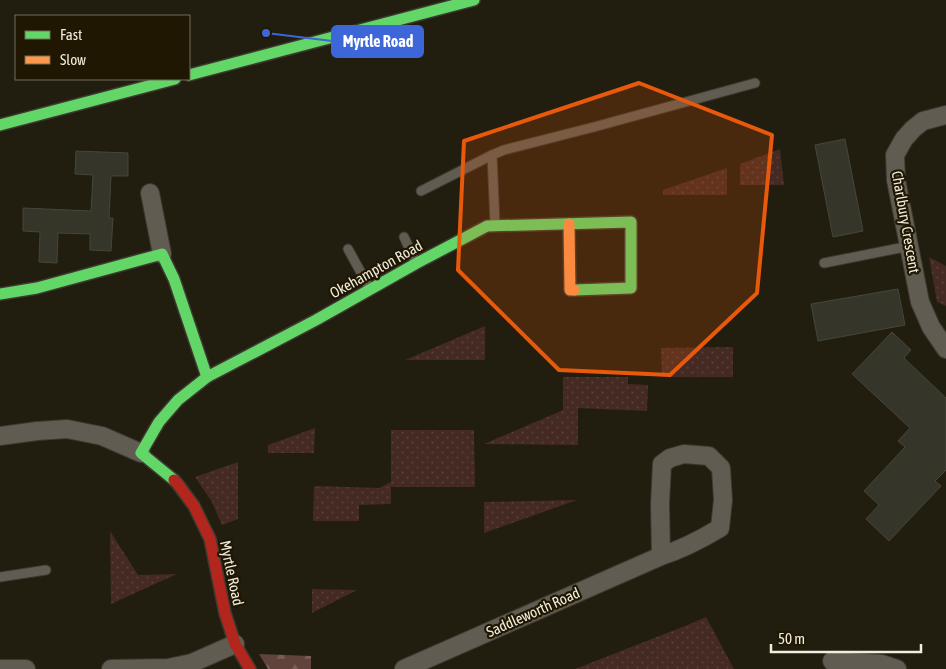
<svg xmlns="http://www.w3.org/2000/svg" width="946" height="669" font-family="'Asap Condensed',sans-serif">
	<defs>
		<pattern id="grass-dots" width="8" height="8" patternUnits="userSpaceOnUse" patternTransform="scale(1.25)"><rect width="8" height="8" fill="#442a22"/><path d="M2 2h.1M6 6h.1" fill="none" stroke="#563f37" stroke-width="1.8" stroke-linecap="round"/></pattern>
		<pattern id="forest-firs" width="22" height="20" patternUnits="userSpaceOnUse" patternTransform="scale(1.25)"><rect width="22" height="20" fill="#60433a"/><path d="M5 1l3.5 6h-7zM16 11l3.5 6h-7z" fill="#775e56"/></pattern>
	</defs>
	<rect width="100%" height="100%" fill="#211d0f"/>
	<g fill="url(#grass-dots)">
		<path d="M 780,149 L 784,185 L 740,185 L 740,164 Z"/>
		<path d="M 727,168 L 727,195 L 663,195 L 663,190 Z"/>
		<path d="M 929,257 L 946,266 L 946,306 L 937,302 Z"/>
		<path d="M 485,326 L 485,360 L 405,360 Z"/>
		<path d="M 733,347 L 733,377 L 662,377 L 661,348 Z"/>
		<path d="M 563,377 L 628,377 L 628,384 L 648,385 L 647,411 L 578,408 L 578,445 L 484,444 L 563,410 Z"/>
		<path d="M 315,428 L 314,453 L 268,453 L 268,445 Z"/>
		<path d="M 391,430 L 474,430 L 475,487 L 391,487 L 391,504 L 359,505 L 359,521 L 313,521 L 314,486 L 379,488 L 391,482 Z"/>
		<path d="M 238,462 L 238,519 L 222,525 L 212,502 L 195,477 Z"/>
		<path d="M 577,500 L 484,533 L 484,502 Z"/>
		<path d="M 110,531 L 138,575 L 177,574 L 111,604 Z"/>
		<path d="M 312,589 L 357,590 L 312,613 Z"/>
		<path d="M 706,617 L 734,669 L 575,669 L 690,624 Z"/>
	</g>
	<path fill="url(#forest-firs)" d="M 259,654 L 311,656 L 311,669 L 268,669 Z"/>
	<g fill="#353529" stroke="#46463a">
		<path d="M 845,139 L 863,231 L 833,237 L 815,145 Z"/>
		<path d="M 76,151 L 128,153 L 128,176 L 111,176 L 109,218 L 113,218 L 111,251 L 90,250 L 90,234 L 58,233 L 57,263 L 39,262 L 40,232 L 23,231 L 23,208 L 91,211 L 93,175 L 75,174 Z"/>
		<path d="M 898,289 L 905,325 L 818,341 L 811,304 Z"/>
		<path d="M 892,332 L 911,350 L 904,358 L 946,398 L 946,470 L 935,481 L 941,486 L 889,541 L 866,519 L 879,505 L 864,491 L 905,447 L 898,441 L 910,428 L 852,374 Z"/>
	</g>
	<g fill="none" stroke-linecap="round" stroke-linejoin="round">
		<g stroke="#3d3930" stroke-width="11">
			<g id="lane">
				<path d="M 421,191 L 492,155"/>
				<path d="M 495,224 L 492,155 L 504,150 L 594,127 L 755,83"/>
				<path d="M 404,237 L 416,263"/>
				<path d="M 348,249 L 370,289"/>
				<path d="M 824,263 L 910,246"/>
				<path d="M 0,577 L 46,570"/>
			</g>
		</g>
		<g stroke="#3d3930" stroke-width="20">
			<g id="street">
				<path d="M 946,115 L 923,121 L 913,129 L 904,139 L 895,155 L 896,180 L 920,302 L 931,327 L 946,349"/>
				<path d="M 150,193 L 162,254"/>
				<path d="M 0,436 L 37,431 L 67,429 L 102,436 L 141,453"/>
				<path d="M 832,661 L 882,664 L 897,669"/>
				<path d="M 0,669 L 26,669"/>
				<path d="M 111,669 L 168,668 L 192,663 L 235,644"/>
				<path d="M 404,669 L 661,556 C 683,549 700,540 720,528 L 723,500 L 721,468 L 709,456 L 684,454 L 670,458 L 662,464 L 660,504 L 661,556"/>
			</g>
		</g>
		<g stroke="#3d3930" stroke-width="14">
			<g id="fast">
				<path d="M 189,75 L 474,0"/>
				<path d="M 0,125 L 175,79"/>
				<path d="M 0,294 L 37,288 L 162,254 L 174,279 L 207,377 L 178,400 L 159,422 L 141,453 L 174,480"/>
				<path d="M 207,377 L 316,320 L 417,263 L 487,226 L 631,222 L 631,288 L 574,290"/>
			</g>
		</g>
		<g stroke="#3d3930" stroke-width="14">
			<path id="slow" d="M 569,224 L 570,290 L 574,290"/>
		</g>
		<g stroke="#3d3930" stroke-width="14">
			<path id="jam" d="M 174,480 L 177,483 L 194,506 L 210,539 L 225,613 L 235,644 L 250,669"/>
		</g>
		<use href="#lane" stroke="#605c52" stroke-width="9"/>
		<use href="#street" stroke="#605c52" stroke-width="18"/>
		<use href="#fast" stroke="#63d668" stroke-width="11"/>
		<use href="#slow" stroke="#ff974d" stroke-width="11"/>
		<use href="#jam" stroke="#b3261e" stroke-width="11"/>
	</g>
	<path fill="#e8590c" fill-opacity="0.2" stroke="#e8590c" stroke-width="4" stroke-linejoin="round" d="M 639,83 L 772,135 L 757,293 L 670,375 L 559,370 L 458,270 L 464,141 Z"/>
	<g text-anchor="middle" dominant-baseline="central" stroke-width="4.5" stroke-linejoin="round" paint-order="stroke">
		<g font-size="15" fill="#f2edde" stroke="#1f1701">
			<text transform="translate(906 222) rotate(80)">Charlbury Crescent</text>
			<text transform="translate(376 269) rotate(-29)">Okehampton Road</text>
			<text transform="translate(232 573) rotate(78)">Myrtle Road</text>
			<text transform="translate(533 612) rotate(-24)">Saddleworth Road</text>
		</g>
	</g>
	<path fill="none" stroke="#3d66d9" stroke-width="2" d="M266 33L332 41"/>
	<circle fill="#3d66d9" stroke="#1f1701" stroke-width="2" cx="266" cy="33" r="5"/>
	<rect fill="#3d66d9" stroke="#3d66d9" stroke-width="2" x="332" y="26" width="91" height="31" rx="5"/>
	<g font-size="16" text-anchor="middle" font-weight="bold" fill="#fff">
		<text x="378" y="47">Myrtle Road</text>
	</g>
	<rect x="15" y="15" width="175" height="65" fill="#1f1701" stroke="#736d59"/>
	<rect x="25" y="31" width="25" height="8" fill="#63d668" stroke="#736d59"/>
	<text x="60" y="40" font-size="15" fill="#f2edde">Fast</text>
	<rect x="25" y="56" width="25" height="8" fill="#ff974d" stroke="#736d59"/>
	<text x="60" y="65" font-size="15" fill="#f2edde">Slow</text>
	<path d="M771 644v8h150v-8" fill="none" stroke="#f2edde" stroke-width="2.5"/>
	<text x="778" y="644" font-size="15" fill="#f2edde" stroke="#1f1701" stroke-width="4" paint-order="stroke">50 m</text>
</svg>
